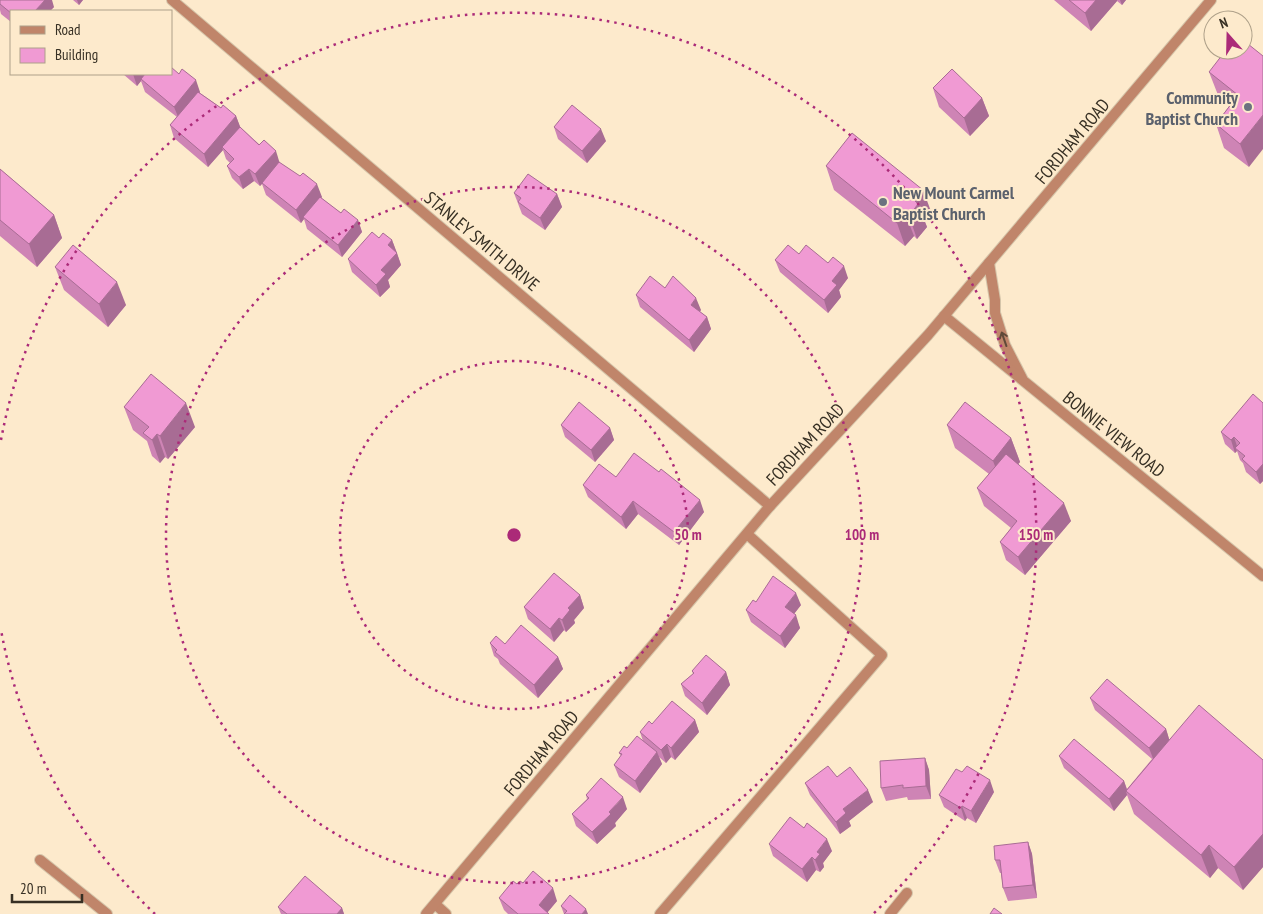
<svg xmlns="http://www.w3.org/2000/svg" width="1263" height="914" font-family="'PT Sans Narrow',sans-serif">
	<rect width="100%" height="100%" fill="#fdeacc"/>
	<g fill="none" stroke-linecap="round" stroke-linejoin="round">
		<g stroke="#d5c5aa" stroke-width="12">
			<g id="service">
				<path d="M 40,860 L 107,914"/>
				<path d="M 660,914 L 882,655 L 747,534"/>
			</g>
		</g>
		<g stroke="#d5c5aa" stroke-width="12">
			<g id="minor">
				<path d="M 172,0 L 770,506"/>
				<path d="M 435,904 L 446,914"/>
				<path d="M 890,914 L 907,893"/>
			</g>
		</g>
		<g stroke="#d5c5aa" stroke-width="12">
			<g id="tertiary">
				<path d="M 989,263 L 995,300 L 995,313 L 1005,345 L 1022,378"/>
				<path d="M 944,316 L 1263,576"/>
				<path d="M 426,914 L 770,506 L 928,335 L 1211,0"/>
			</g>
		</g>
		<use href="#service" stroke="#c0856a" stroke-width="10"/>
		<use href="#minor" stroke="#c0856a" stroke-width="10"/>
		<use href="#tertiary" stroke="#c0856a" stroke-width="10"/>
	</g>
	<g fill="#ce84b5">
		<path d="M 0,0 L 54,7 L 50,11 L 11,11 L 11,22 L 1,14 L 0,10 Z"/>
		<path d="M 73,0 L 83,0 L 79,5 Z"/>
		<path d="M 1054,0 L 1126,0 L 1122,5 L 1117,1 L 1091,31 Z"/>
		<path d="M 1243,50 L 1249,167 L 1224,148 L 1216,124 L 1230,105 L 1218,95 L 1209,72 Z"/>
		<path d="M 123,74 L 171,74 L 200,92 L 200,93 L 221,108 L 236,116 L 240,127 L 280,163 L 322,197 L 321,198 L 341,213 L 358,220 L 362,232 L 342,257 L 307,229 L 304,219 L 301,223 L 266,195 L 262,184 L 260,186 L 254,181 L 243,189 L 232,178 L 227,166 L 230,163 L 226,159 L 223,150 L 208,167 L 174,138 L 170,125 L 177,117 L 145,92 L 141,81 L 137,86 Z"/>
		<path d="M 933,88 L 982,98 L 989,116 L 970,136 L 939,107 Z"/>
		<path d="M 554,127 L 606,141 L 587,163 L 558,139 Z"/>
		<path d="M 826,166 L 932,214 L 925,222 L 927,227 L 917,239 L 914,236 L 905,246 L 834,190 Z"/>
		<path d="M 0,169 L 54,215 L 62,238 L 37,267 L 0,236 Z"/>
		<path d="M 514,193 L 557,194 L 562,207 L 545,230 L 522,214 Z"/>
		<path d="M 379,238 L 392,240 L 401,265 L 388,280 L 390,287 L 380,297 L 352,272 L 348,259 Z"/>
		<path d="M 799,254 L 828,263 L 848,278 L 839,290 L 841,297 L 828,313 L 780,272 L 775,260 Z"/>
		<path d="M 55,267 L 126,305 L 108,327 L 64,290 Z"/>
		<path d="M 665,288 L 701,310 L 700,312 L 707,317 L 711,329 L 694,352 L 640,307 L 636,295 Z"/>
		<path d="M 1263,403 L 1263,481 L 1260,484 L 1246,472 L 1243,463 L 1240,460 L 1237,451 L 1235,453 L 1225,444 L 1221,432 Z"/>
		<path d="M 124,407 L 195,427 L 168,459 L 165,457 L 160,463 L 152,456 L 147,441 L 133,430 Z"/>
		<path d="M 561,425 L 610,428 L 614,440 L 595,462 L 565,437 Z"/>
		<path d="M 947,425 L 1011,438 L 1020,462 L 1018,464 L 1071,521 L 1025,575 L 1006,560 L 1000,542 L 1011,528 L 984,506 L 977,488 L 989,474 L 955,448 Z"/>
		<path d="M 616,477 L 704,512 L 679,545 L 638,514 L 626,529 L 588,497 L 583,485 Z"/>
		<path d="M 580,595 L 584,608 L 574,620 L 575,623 L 566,632 L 564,630 L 554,642 L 528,619 L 524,607 Z"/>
		<path d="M 756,602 L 801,605 L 794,614 L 800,628 L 785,648 L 751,622 L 746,610 Z"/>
		<path d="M 490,643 L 505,644 L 558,657 L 563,669 L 538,698 L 500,664 L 498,659 L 494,656 Z"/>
		<path d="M 692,671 L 726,672 L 730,685 L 707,715 L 685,696 L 681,684 L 693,674 Z"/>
		<path d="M 1090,698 L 1166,729 L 1169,739 L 1263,760 L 1263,867 L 1243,890 L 1218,868 L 1210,878 L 1134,814 L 1127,795 L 1114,811 L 1064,768 L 1059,756 L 1124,781 L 1127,789 L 1152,759 L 1095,710 Z"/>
		<path d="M 695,720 L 699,732 L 675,760 L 671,757 L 666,763 L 659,757 L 662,764 L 640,793 L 619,777 L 614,765 L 621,756 L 619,753 L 643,741 L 640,732 L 652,724 Z"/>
		<path d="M 925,758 L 929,770 L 931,799 L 908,800 L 907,797 L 886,801 L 881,788 Z"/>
		<path d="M 837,777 L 873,802 L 849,821 L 851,826 L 840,834 L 810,795 L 805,783 Z"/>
		<path d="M 994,792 L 976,823 L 967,818 L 965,821 L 944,807 L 939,795 Z"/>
		<path d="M 586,795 L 627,809 L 615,823 L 616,826 L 597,844 L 576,826 L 572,814 L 587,799 Z"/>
		<path d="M 1028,842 L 1032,854 L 1037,898 L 1008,901 L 1003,888 L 1001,873 L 1000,873 L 995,860 Z"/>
		<path d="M 769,844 L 832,851 L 823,863 L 824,867 L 820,872 L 816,870 L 807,882 L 773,856 Z"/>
		<path d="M 523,883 L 557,901 L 547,913 L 549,914 L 508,914 L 504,910 L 499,898 L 517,884 Z"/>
		<path d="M 561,906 L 588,914 L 564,914 Z"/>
		<path d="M 278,907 L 342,908 L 344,914 L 281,914 Z"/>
	</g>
	<g fill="#a86c94">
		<path d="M 45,0 L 52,0 L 54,7 L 50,11 L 35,11 Z"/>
		<path d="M 77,0 L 83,0 L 79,5 Z"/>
		<path d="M 1096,0 L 1117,0 L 1117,1 L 1091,31 L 1085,13 Z"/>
		<path d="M 1120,0 L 1126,0 L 1122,5 Z"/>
		<path d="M 133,74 L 148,74 L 141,79 L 141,81 L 137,86 Z"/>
		<path d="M 196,80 L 200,92 L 179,119 L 174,107 Z"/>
		<path d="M 982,98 L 989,116 L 970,136 L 964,118 Z"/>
		<path d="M 1263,115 L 1263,149 L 1249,167 L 1240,144 Z"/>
		<path d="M 236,116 L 241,129 L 222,147 L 223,150 L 208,167 L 204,154 Z"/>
		<path d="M 601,129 L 606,141 L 587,163 L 582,151 Z"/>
		<path d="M 276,151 L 280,164 L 260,186 L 255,174 Z"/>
		<path d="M 249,169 L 254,181 L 243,189 L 239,177 Z"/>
		<path d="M 317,184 L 322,197 L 304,218 L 303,217 L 304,219 L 301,223 L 296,210 Z"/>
		<path d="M 923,190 L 932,214 L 925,222 L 927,227 L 917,239 L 909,216 L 915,201 Z"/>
		<path d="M 557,194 L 562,207 L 545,230 L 540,218 Z"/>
		<path d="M 905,213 L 914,236 L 905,246 L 897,223 Z"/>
		<path d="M 54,215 L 62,238 L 37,267 L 29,244 Z"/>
		<path d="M 358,220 L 362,232 L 342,257 L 338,245 Z"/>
		<path d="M 392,240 L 397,253 L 388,245 Z"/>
		<path d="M 397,253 L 401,265 L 388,280 L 390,287 L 380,297 L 376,285 L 381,270 Z"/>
		<path d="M 844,266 L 848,278 L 839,290 L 841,297 L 828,313 L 824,300 L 832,281 Z"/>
		<path d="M 117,282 L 126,305 L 108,327 L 99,304 Z"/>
		<path d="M 696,298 L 701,310 L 695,317 L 691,305 Z"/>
		<path d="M 707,317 L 711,329 L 694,352 L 689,340 Z"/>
		<path d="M 186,403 L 195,427 L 168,459 L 160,436 Z"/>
		<path d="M 610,428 L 614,440 L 595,462 L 591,450 Z"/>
		<path d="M 157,434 L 165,457 L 160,463 L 152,440 Z"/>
		<path d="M 1234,437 L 1238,449 L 1235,448 L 1237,451 L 1235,453 L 1231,440 Z"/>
		<path d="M 1011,438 L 1020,462 L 1002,484 L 993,461 Z"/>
		<path d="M 1263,464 L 1263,481 L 1260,484 L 1256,472 Z"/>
		<path d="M 700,500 L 704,512 L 679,545 L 674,532 Z"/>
		<path d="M 633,501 L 638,514 L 626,529 L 621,517 Z"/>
		<path d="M 1064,503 L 1071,521 L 1025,575 L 1018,557 Z"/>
		<path d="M 796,593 L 801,605 L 790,619 L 785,607 Z"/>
		<path d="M 580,595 L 584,608 L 574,620 L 575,623 L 566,632 L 562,620 L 568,608 Z"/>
		<path d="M 796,615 L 800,628 L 785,648 L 780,636 Z"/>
		<path d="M 559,618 L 564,630 L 554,642 L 550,629 Z"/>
		<path d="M 558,657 L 563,669 L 538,698 L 534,685 Z"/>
		<path d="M 726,672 L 730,685 L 707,715 L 702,703 Z"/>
		<path d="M 695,720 L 699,732 L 675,760 L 671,748 Z"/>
		<path d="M 1166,729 L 1170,742 L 1154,761 L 1149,748 Z"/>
		<path d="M 667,744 L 671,757 L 666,763 L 661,750 Z"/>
		<path d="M 657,752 L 662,764 L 640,793 L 635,781 Z"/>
		<path d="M 925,758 L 929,770 L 931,799 L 926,786 Z"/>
		<path d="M 990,780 L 994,792 L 976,823 L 971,811 Z"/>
		<path d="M 1124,781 L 1128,793 L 1126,791 L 1127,795 L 1114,811 L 1109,799 Z"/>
		<path d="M 868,790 L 873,802 L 849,821 L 851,826 L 840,834 L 836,822 L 843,809 Z"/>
		<path d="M 623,797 L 627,809 L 615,823 L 616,826 L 597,844 L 592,832 Z"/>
		<path d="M 962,806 L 967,818 L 965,821 L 961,808 Z"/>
		<path d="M 1263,834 L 1263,867 L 1243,890 L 1234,867 Z"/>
		<path d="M 827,839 L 832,851 L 823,863 L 824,867 L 820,872 L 815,860 L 817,852 Z"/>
		<path d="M 1028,842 L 1032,854 L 1037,898 L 1033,885 Z"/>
		<path d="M 1209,845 L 1218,868 L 1210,878 L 1201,855 Z"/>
		<path d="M 812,857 L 816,870 L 807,882 L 802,869 Z"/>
		<path d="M 553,888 L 557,901 L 546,914 L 539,905 Z"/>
		<path d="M 342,908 L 344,914 L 337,914 Z"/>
		<path d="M 586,909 L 588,914 L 582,914 Z"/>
	</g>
	<g fill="#f09ad3" stroke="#a86c94">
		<path d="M 0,0 L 45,0 L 35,11 L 11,11 L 11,13 L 0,4 Z"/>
		<path d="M 1069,0 L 1096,0 L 1085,13 Z"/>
		<path d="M 1243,40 L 1263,56 L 1263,115 L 1240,144 L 1216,124 L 1238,95 L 1209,72 L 1226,50 L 1243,50 Z"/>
		<path d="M 171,67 L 179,74 L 182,69 L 196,80 L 174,107 L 141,79 L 145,74 L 171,74 Z"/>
		<path d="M 952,69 L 982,98 L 964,118 L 933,88 Z"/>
		<path d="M 198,92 L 221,108 L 223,105 L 236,116 L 204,154 L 170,125 Z"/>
		<path d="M 572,105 L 601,129 L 582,151 L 554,127 Z"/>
		<path d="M 240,127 L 259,145 L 264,140 L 276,151 L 255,174 L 249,169 L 239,177 L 227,166 L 234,159 L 222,147 Z"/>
		<path d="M 852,133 L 923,190 L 915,201 L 918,204 L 909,216 L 905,213 L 897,223 L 826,166 Z"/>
		<path d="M 279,162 L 300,176 L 303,173 L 317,184 L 296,210 L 262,183 Z"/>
		<path d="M 0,169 L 54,215 L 29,244 L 0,220 Z"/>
		<path d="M 528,174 L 557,194 L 540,218 L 518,202 L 521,198 L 514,193 Z"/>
		<path d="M 320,197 L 341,213 L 344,209 L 358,220 L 338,245 L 303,217 Z"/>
		<path d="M 372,232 L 379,238 L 383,233 L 392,240 L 388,245 L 397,253 L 381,270 L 386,274 L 376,285 L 348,259 Z"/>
		<path d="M 73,245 L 117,282 L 99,304 L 55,267 Z"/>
		<path d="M 788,245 L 799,254 L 806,245 L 828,263 L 833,257 L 844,266 L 832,281 L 837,285 L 824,300 L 775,260 Z"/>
		<path d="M 650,276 L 665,288 L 673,276 L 696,298 L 691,305 L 707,317 L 689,340 L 636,295 Z"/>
		<path d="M 151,374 L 186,403 L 160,436 L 157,434 L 152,440 L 143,433 L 149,427 L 124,407 Z"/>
		<path d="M 1253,394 L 1263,403 L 1263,464 L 1256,472 L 1242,459 L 1245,456 L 1235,448 L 1240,443 L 1234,437 L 1231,440 L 1221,432 Z"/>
		<path d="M 579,402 L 610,428 L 591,450 L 561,425 Z"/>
		<path d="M 965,402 L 1011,438 L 993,461 L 947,425 Z"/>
		<path d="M 634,453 L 659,472 L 661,469 L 700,500 L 674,532 L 633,501 L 621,517 L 583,485 L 599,464 L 616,477 Z"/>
		<path d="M 1006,454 L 1064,503 L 1018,557 L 1000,542 L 1017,521 L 977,488 Z"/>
		<path d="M 554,573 L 580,595 L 568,608 L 570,610 L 562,620 L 559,618 L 550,629 L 524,607 Z"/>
		<path d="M 773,576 L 796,593 L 785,607 L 796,615 L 780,636 L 746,610 L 753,600 L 756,602 Z"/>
		<path d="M 521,625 L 558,657 L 534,685 L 495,652 L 497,650 L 490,643 L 496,636 L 505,644 Z"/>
		<path d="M 706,655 L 726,672 L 702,703 L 681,684 L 694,673 L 692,671 Z"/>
		<path d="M 1107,679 L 1166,729 L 1149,748 L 1090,698 Z"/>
		<path d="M 672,701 L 695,720 L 671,748 L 667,744 L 661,750 L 640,732 L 649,721 L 652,724 Z"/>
		<path d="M 1199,705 L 1263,760 L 1263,834 L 1234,867 L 1209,845 L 1201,855 L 1126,791 Z"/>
		<path d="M 637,736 L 657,752 L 635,781 L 614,765 L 622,754 L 619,753 L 624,746 L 627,748 Z"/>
		<path d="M 1074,739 L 1124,781 L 1109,799 L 1059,756 Z"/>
		<path d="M 925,758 L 926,786 L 903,788 L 903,785 L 881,788 L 880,761 Z"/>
		<path d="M 828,766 L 837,777 L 850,767 L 868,790 L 843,809 L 846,813 L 836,822 L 805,783 Z"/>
		<path d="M 967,766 L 990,780 L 971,811 L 962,806 L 961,808 L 939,795 L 956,769 L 962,772 Z"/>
		<path d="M 601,778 L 623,797 L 609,812 L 611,814 L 592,832 L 572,814 L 589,798 L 586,795 Z"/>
		<path d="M 790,817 L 804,828 L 807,823 L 827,839 L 817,852 L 820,854 L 815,860 L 812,857 L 802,869 L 769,844 Z"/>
		<path d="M 1028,842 L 1033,885 L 1003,888 L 1000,860 L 995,860 L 994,846 Z"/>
		<path d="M 533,871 L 553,888 L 539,905 L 549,914 L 518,914 L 499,898 L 513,881 L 517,884 L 520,881 L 523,883 Z"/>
		<path d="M 305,876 L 342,908 L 337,914 L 287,914 L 278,907 Z"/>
		<path d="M 570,895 L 586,909 L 582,914 L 564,914 L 567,911 L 561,906 Z"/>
		<path d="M 994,908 L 1002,914 L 990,914 Z"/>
	</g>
	<defs><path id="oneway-shaft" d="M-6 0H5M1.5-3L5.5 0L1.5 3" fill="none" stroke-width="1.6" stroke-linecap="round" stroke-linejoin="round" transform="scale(1.25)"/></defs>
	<use stroke="#604a39" href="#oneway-shaft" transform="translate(1004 339) rotate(-109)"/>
	<g fill="none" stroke="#ab2a78" stroke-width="2.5" stroke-dasharray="2.5 5">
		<circle cx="514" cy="535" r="174"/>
		<circle cx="514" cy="535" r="348"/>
		<path d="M155 914A522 522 0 0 1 1 630M1 440A522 522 0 1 1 873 914"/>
	</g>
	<g fill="#6b7280" stroke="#fdeacc" stroke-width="2">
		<circle cx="1248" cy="107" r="5"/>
		<circle cx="883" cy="202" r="5"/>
	</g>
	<g text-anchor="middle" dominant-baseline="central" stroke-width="4" stroke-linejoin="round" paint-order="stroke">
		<g font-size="18" font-weight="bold" fill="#5b616d" stroke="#fdeacc" text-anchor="end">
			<text x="1238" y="97">Community<tspan x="1238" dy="21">Baptist Church</tspan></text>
			<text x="893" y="192" text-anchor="start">New Mount Carmel<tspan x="893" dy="21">Baptist Church</tspan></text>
		</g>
		<g font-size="18" fill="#373024" stroke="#fdeacc">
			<text transform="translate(1072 141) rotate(-50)">FORDHAM ROAD</text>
			<text transform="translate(482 241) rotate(40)">STANLEY SMITH DRIVE</text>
			<text transform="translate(1114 434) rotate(39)">BONNIE VIEW ROAD</text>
			<text transform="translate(805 444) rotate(-47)">FORDHAM ROAD</text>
			<text transform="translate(541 753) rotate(-50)">FORDHAM ROAD</text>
		</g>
	</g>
	<circle cx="514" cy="535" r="8" fill="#ab2a78" stroke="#fdeacc" stroke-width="2.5"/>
	<g font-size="15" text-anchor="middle" font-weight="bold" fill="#ab2a78" stroke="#fdeacc" stroke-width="4" stroke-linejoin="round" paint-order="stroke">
		<text x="688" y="540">50 m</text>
		<text x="862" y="540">100 m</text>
		<text x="1036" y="540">150 m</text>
	</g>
	<rect x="10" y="10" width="162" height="65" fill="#fdeacc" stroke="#aea089"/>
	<rect x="20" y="26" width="25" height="8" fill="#c0856a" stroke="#aea089"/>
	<text x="55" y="35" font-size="15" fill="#373024">Road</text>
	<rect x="20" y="48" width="25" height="15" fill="#f09ad3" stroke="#aea089"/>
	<text x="55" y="60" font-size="15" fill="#373024">Building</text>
	<g transform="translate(1228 35) rotate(340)"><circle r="24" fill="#fdeacc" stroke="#aea089"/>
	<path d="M0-4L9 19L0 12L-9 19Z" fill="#ab2a78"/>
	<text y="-8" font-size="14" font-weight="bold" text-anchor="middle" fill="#373024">N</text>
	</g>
	<path d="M12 894v8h70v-8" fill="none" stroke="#373024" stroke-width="2.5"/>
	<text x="20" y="894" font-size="15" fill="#373024" stroke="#fdeacc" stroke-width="4" paint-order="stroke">20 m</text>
</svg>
